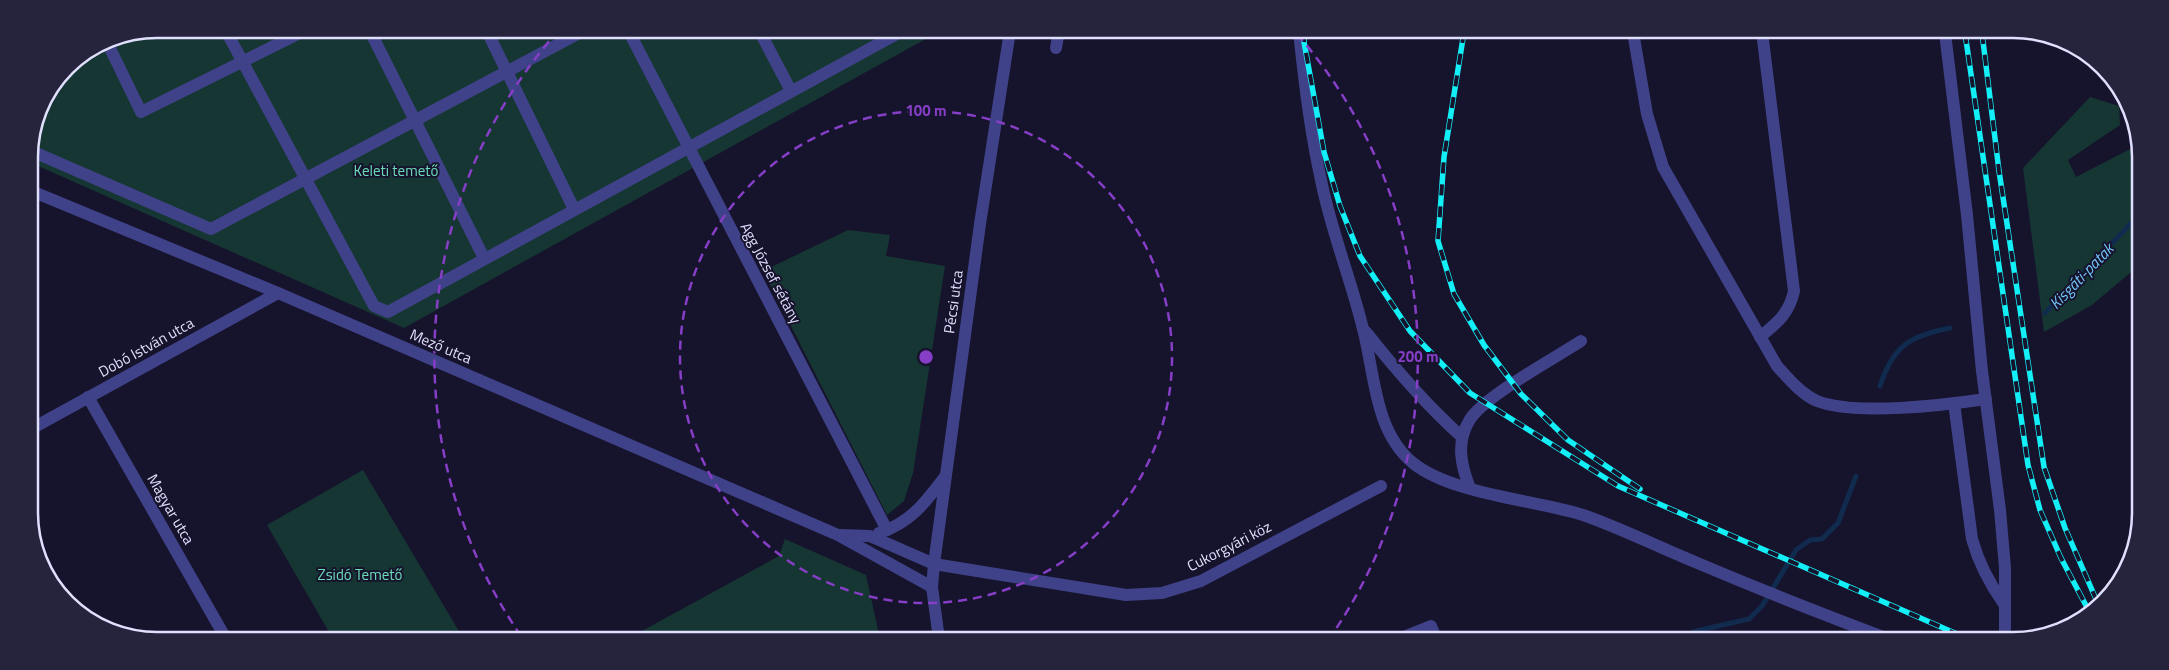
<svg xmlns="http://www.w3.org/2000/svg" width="2169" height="670" font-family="'Titillium Web',sans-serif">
	<rect width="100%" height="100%" fill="#16132c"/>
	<g fill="#163633">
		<path d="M 157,29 L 940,31 L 404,328 L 29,162 C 29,110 59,61 107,39 C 121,32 141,32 157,29 Z"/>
		<path d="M 2090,97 L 2119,106 L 2120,125 L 2068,160 L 2076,177 L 2138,145 L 2137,267 L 2092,305 L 2044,332 L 2023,168 Z"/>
		<path d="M 848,230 L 890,235 L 886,256 L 945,266 L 913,473 L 904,501 L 887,515 L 763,271 Z"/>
		<path d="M 363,470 L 463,638 L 332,637 L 267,525 Z"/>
		<path d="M 785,539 L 866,575 L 880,639 L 629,638 L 779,556 Z"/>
	</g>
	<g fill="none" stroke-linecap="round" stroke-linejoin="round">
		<g stroke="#102b4e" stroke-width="5">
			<path d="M 2045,313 L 2137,217"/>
			<path d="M 1880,386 C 1893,346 1909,336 1950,328"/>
			<path d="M 1674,640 L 1696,631 L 1749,619 L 1762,606 L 1796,550 L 1810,540 L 1822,539 L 1838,523 L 1856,476"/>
		</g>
		<g stroke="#404289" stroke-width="12">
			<path d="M 225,29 L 374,306 L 388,312 L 904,30"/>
			<path d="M 369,29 L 484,258"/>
			<path d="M 486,29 L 574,209"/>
			<path d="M 628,30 L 887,530"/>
			<path d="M 759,30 L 791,91"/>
			<path d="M 1299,31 C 1304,81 1310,131 1321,180 C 1331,231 1351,279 1363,329 C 1375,374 1374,431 1413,463 C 1451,494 1535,500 1583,515 C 1621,528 1658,547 1695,562 C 1761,590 1827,616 1894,641"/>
			<path d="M 1633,32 L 1647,114 L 1663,167 L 1777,366 C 1788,378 1801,394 1817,401 C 1855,416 1945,405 1986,399"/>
			<path d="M 1945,33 L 1967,215 L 1982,371 L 2000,510 L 2005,568 L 2005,641"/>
			<path d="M 106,40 L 141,112 L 308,29"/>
			<path d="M 1056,48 L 1059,31"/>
			<path d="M 29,150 L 211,229 L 585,30"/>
			<path d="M 29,190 L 278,293 L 838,535 L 932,587"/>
			<path d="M 1366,332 C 1396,370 1426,405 1462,437"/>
			<path d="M 1760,337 C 1777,323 1789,314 1794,291 L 1762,32"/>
			<path d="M 88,397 L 225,637"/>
			<path d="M 1954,403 L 1972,539 C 1979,564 1989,583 2004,604"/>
			<path d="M 31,429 L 278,293"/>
			<path d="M 1470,488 C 1461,466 1456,443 1469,421 C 1481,398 1555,358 1581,341"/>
			<path d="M 879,533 C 910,523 925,503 944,478"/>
			<path d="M 840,535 L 870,536 L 934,564 L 1126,595 L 1162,593 L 1201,581 L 1381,486"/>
			<path d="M 939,639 L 932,587 L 934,564 L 980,224 L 1010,31"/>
			<path d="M 1396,640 L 1431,626 L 1437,640"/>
		</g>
		<g stroke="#13eff6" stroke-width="5.5">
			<g id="rail">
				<path d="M 1305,31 L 1304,42 L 1324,152 L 1340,206 L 1360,256 L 1410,331 L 1470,393 L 1618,486 L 1973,641"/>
				<path d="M 1464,32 L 1444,157 L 1438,241 L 1454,294 L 1484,345 L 1521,394 L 1568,440 L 1640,489"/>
				<path d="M 1965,33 L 2028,465 L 2040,510 L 2061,558 L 2091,615"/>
				<path d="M 1982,33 L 1999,171 L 2044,467 L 2065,528 L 2099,606"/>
			</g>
		</g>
		<use href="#rail" stroke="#16132c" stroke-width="4" stroke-dasharray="11" stroke-linecap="butt"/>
	</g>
	<g fill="none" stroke="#853ec5" stroke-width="2.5" stroke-dasharray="9 6">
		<circle cx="926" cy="357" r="246"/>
		<path d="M521 636A492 492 0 0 1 558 31M1297 34A492 492 0 0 1 1329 639"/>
	</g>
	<g text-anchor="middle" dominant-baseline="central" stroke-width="4" stroke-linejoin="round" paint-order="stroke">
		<g font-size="15" fill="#6cddb9" stroke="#16132c">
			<text x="396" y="170">Keleti temető</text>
			<text x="360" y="574">Zsidó Temető</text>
		</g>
		<g font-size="15" fill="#e1dffe" stroke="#16132c">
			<text transform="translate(771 273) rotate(62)">Agg József sétány</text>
			<text transform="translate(953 302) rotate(-82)">Pécsi utca</text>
			<text transform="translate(441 346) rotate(23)">Mező utca</text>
			<text transform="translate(146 347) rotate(-29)">Dobó István utca</text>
			<text transform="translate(171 509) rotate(60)">Magyar utca</text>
			<text transform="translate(1229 546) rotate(-27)">Cukorgyári köz</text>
		</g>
		<g font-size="16" font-style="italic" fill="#72c4fa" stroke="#16132c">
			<text transform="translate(2081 276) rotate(-46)">Kisgáti-patak</text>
		</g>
	</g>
	<path d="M0 0H2169V670H0ZM157 38H2013A119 119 0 0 1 2132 157V513A119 119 0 0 1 2013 632H157A119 119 0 0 1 38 513V157A119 119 0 0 1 157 38Z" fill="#26233d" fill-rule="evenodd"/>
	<path fill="none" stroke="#e1dffe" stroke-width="2.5" d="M157 38H2013A119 119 0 0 1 2132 157V513A119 119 0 0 1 2013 632H157A119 119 0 0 1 38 513V157A119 119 0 0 1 157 38Z"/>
	<circle cx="926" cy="357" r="8" fill="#853ec5" stroke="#16132c" stroke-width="2.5"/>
	<g font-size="15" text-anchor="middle" font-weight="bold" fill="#853ec5" stroke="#16132c" stroke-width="4" stroke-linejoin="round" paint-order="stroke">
		<text x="926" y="116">100 m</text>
		<text x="1418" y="362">200 m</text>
	</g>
</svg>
